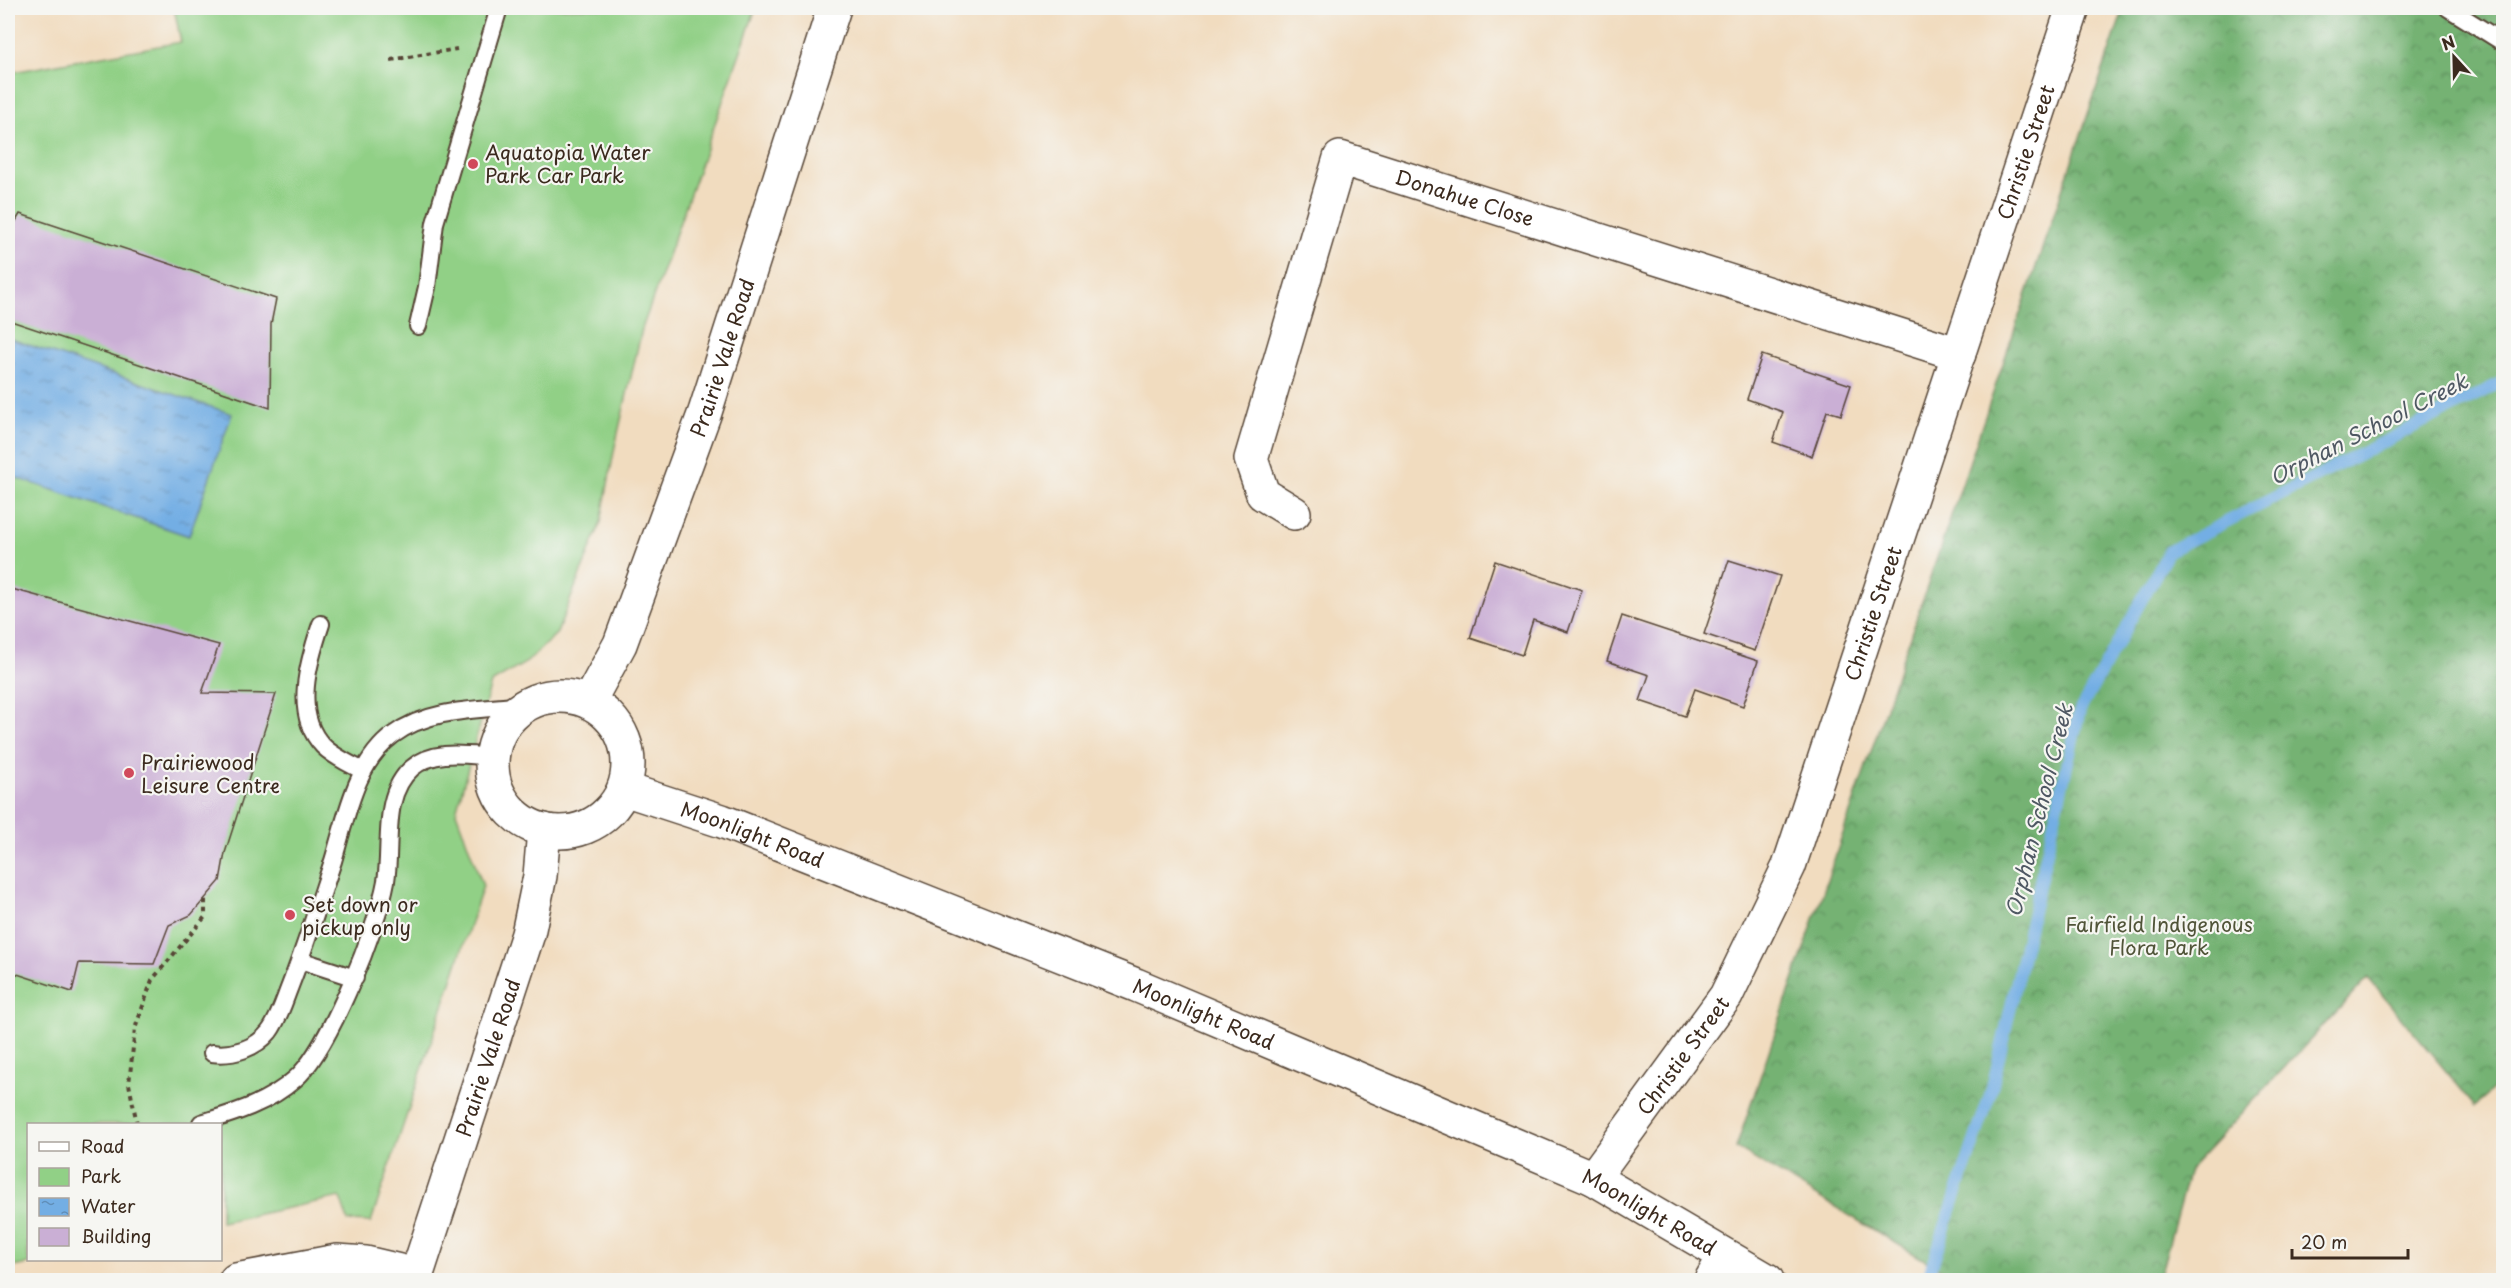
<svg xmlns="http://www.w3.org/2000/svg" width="2511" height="1288" font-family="'Playpen Sans',sans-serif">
	<defs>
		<pattern id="forest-crowns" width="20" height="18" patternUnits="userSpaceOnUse" patternTransform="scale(1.5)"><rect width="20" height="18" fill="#74b273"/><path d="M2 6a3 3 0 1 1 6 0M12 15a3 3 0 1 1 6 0" fill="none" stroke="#60915e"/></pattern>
		<pattern id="water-ripples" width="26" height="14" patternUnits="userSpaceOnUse" patternTransform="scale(1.5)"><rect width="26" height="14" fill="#73aee4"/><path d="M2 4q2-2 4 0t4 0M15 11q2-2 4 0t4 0" fill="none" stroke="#608eb8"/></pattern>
	</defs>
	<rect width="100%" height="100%" fill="#f6f6f2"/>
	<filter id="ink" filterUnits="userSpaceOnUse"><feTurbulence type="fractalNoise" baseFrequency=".0167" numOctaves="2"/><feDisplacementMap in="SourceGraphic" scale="12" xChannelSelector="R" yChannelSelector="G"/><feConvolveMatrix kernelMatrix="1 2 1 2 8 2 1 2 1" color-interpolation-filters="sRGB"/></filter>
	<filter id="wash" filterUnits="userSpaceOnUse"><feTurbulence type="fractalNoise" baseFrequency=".008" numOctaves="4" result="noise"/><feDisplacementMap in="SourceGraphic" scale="24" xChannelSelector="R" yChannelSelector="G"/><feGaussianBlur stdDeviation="1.35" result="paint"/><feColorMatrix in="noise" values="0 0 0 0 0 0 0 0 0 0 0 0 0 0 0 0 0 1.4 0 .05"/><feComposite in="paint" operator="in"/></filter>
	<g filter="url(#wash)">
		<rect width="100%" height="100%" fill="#f1dcbf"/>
		<path fill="#91d086" stroke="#667d52" stroke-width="1.5" d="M 174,8 L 756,8 L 642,329 L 615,446 L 601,522 L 557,633 L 527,662 L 491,683 L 456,812 L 483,886 L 371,1222 L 348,1221 L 340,1197 L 221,1222 L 220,1124 L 28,1124 L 28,1260 L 49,1260 L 8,1268 L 8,73 L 181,42 Z"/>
		<path fill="url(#forest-crowns)" stroke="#586e48" stroke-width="1.5" d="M 2124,8 L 2503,8 L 2503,1081 L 2475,1106 L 2368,978 L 2189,1170 L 2159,1280 L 1958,1280 L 1736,1148 Z"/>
		<path fill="url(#water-ripples)" stroke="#576c81" stroke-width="1.5" d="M 8,338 L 232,414 L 189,536 L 8,475 Z"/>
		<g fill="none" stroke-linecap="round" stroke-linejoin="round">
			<path stroke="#73aee4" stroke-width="12" d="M 1927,1280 L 1991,1092 L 2080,710 L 2169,551 L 2504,381"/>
		</g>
		<g id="blocks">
			<g fill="#caafd5">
				<path d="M 20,214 L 276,299 L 271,324 L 270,408 L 8,320 L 8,231 L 10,231 Z"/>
				<path d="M 1762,355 L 1851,385 L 1841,415 L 1827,411 L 1812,456 L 1773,442 L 1783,412 L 1747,399 Z"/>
				<path d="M 1729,560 L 1780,576 L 1755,651 L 1704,634 Z"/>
				<path d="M 1495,561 L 1582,590 L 1568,632 L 1533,620 L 1522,655 L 1470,638 Z"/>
				<path d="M 8,588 L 219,645 L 202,693 L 276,694 L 225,853 L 220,881 L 191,915 L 169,925 L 154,964 L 79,963 L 72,992 L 8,971 Z"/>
				<path d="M 1622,616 L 1758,661 L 1743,706 L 1695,689 L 1685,716 L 1640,701 L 1649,675 L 1607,661 Z"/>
			</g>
		</g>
	</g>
	<g filter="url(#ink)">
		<use href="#blocks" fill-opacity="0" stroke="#564536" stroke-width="1.5"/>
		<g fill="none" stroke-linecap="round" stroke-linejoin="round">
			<g stroke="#564536" stroke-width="20">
				<g id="lane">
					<path d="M 2448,8 L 2504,43"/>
					<path d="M 418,326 L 427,287 L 435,223 L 499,8"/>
					<path d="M 321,624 C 309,660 292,714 323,746 C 334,757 350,764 363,771"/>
					<path d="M 300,960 L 355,978"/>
					<path d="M 212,1053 C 233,1056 256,1048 269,1032 C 279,1019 284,1001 290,986 C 306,945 319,903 333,861 C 346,819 355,763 393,735 C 429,708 480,710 524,705"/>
					<path d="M 201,1123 C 235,1113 268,1103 295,1079 C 329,1050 378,926 386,881 C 392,845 381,795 412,768 C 434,749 465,755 491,757"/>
				</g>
			</g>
			<g stroke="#564536" stroke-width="36">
				<g id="street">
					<path id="s1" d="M 1294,513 L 1263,494 L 1251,459 L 1340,158 L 1959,354"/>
					<path id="s2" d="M 1593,1178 L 1726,996 L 1789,866 L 2073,8"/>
					<path d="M 236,1280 L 337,1261 L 366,1263 L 417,1275"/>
					<path d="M 1711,1280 L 1725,1256"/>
				</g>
			</g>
			<g stroke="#564536" stroke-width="36">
				<g id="secondary">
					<circle cx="560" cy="764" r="68"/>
					<path id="s3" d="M 589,701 L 620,644 L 705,412 L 834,8"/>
					<path id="s4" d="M 624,789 L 722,821 L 1136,985 L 1593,1178 L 1767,1280"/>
					<path id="s5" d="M 415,1280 L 528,934 L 540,876 L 544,830"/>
				</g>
			</g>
			<g stroke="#564536" stroke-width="4" stroke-dasharray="4.5 4.5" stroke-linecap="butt">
				<path d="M 391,60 L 457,49"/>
				<path d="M 137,1124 L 129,1084 L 135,1029 L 152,980 L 205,917 L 205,898"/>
				<path d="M 2498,1280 L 2504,1275"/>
			</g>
			<use href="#lane" stroke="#fff" stroke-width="16"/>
			<use href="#street" stroke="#fff" stroke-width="33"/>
			<use href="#secondary" stroke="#fff" stroke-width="33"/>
		</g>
	</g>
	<g fill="#d1495b" stroke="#f6f6f2" stroke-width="2">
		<circle cx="473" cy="164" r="6"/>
		<circle cx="129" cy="773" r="6"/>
		<circle cx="290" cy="915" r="6"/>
	</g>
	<g text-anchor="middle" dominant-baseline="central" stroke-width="4.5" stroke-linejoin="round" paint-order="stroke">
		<g font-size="20" fill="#3b2a1e" stroke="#f6f6f2">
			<text stroke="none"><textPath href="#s2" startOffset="1122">Christie Street</textPath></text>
			<text stroke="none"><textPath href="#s1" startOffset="518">Donahue Close</textPath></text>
			<text stroke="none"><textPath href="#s3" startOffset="369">Prairie Vale Road</textPath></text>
			<text stroke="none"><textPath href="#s2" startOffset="636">Christie Street</textPath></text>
			<text stroke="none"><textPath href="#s4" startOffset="136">Moonlight Road</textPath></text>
			<text stroke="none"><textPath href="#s4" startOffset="622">Moonlight Road</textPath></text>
			<text stroke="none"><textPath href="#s2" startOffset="152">Christie Street</textPath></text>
			<text stroke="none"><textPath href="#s5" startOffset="234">Prairie Vale Road</textPath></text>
			<text stroke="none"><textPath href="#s4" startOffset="1110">Moonlight Road</textPath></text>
		</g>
		<g font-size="20" fill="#3b2a1e" stroke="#f6f6f2" text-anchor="start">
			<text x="485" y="152">Aquatopia Water<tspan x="485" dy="23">Park Car Park</tspan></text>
			<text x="141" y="762">Prairiewood<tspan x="141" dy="23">Leisure Centre</tspan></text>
			<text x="302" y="904">Set down or<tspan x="302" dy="23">pickup only</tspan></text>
		</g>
		<g font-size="20" fill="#505438" stroke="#f6f6f2">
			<text x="2159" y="924">Fairfield Indigenous<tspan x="2159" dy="23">Flora Park</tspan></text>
		</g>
		<g font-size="21" font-style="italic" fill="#4f5863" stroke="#f6f6f2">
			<text transform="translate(2368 428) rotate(-27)">Orphan School Creek</text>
			<text transform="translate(2038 810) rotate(-76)">Orphan School Creek</text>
		</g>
	</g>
	<rect width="2511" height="1288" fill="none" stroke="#f6f6f2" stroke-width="30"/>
	<rect x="27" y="1123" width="195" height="138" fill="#f6f6f2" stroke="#aba49d" stroke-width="1.5"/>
	<rect x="39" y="1142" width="30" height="9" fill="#ffffff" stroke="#aba49d" stroke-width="1.5"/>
	<text x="81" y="1153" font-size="18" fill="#3b2a1e">Road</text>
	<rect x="39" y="1168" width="30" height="18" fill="#91d086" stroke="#aba49d" stroke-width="1.5"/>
	<text x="81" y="1183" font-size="18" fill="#3b2a1e">Park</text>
	<rect x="39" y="1198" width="30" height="18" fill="url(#water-ripples)" stroke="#aba49d" stroke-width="1.5"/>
	<text x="81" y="1213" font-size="18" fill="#3b2a1e">Water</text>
	<rect x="39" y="1228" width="30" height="18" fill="#caafd5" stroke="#aba49d" stroke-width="1.5"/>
	<text x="81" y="1243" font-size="18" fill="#3b2a1e">Building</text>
	<g transform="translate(2454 57) rotate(338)" stroke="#f6f6f2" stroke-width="4.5" paint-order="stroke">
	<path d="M0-4.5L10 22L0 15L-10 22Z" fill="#3b2a1e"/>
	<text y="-9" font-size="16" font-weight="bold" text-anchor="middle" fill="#3b2a1e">N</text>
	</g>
	<path d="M2292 1249v9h116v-9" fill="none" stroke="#3b2a1e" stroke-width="3"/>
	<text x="2301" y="1249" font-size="18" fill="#3b2a1e" stroke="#f6f6f2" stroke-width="4.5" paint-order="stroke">20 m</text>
</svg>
